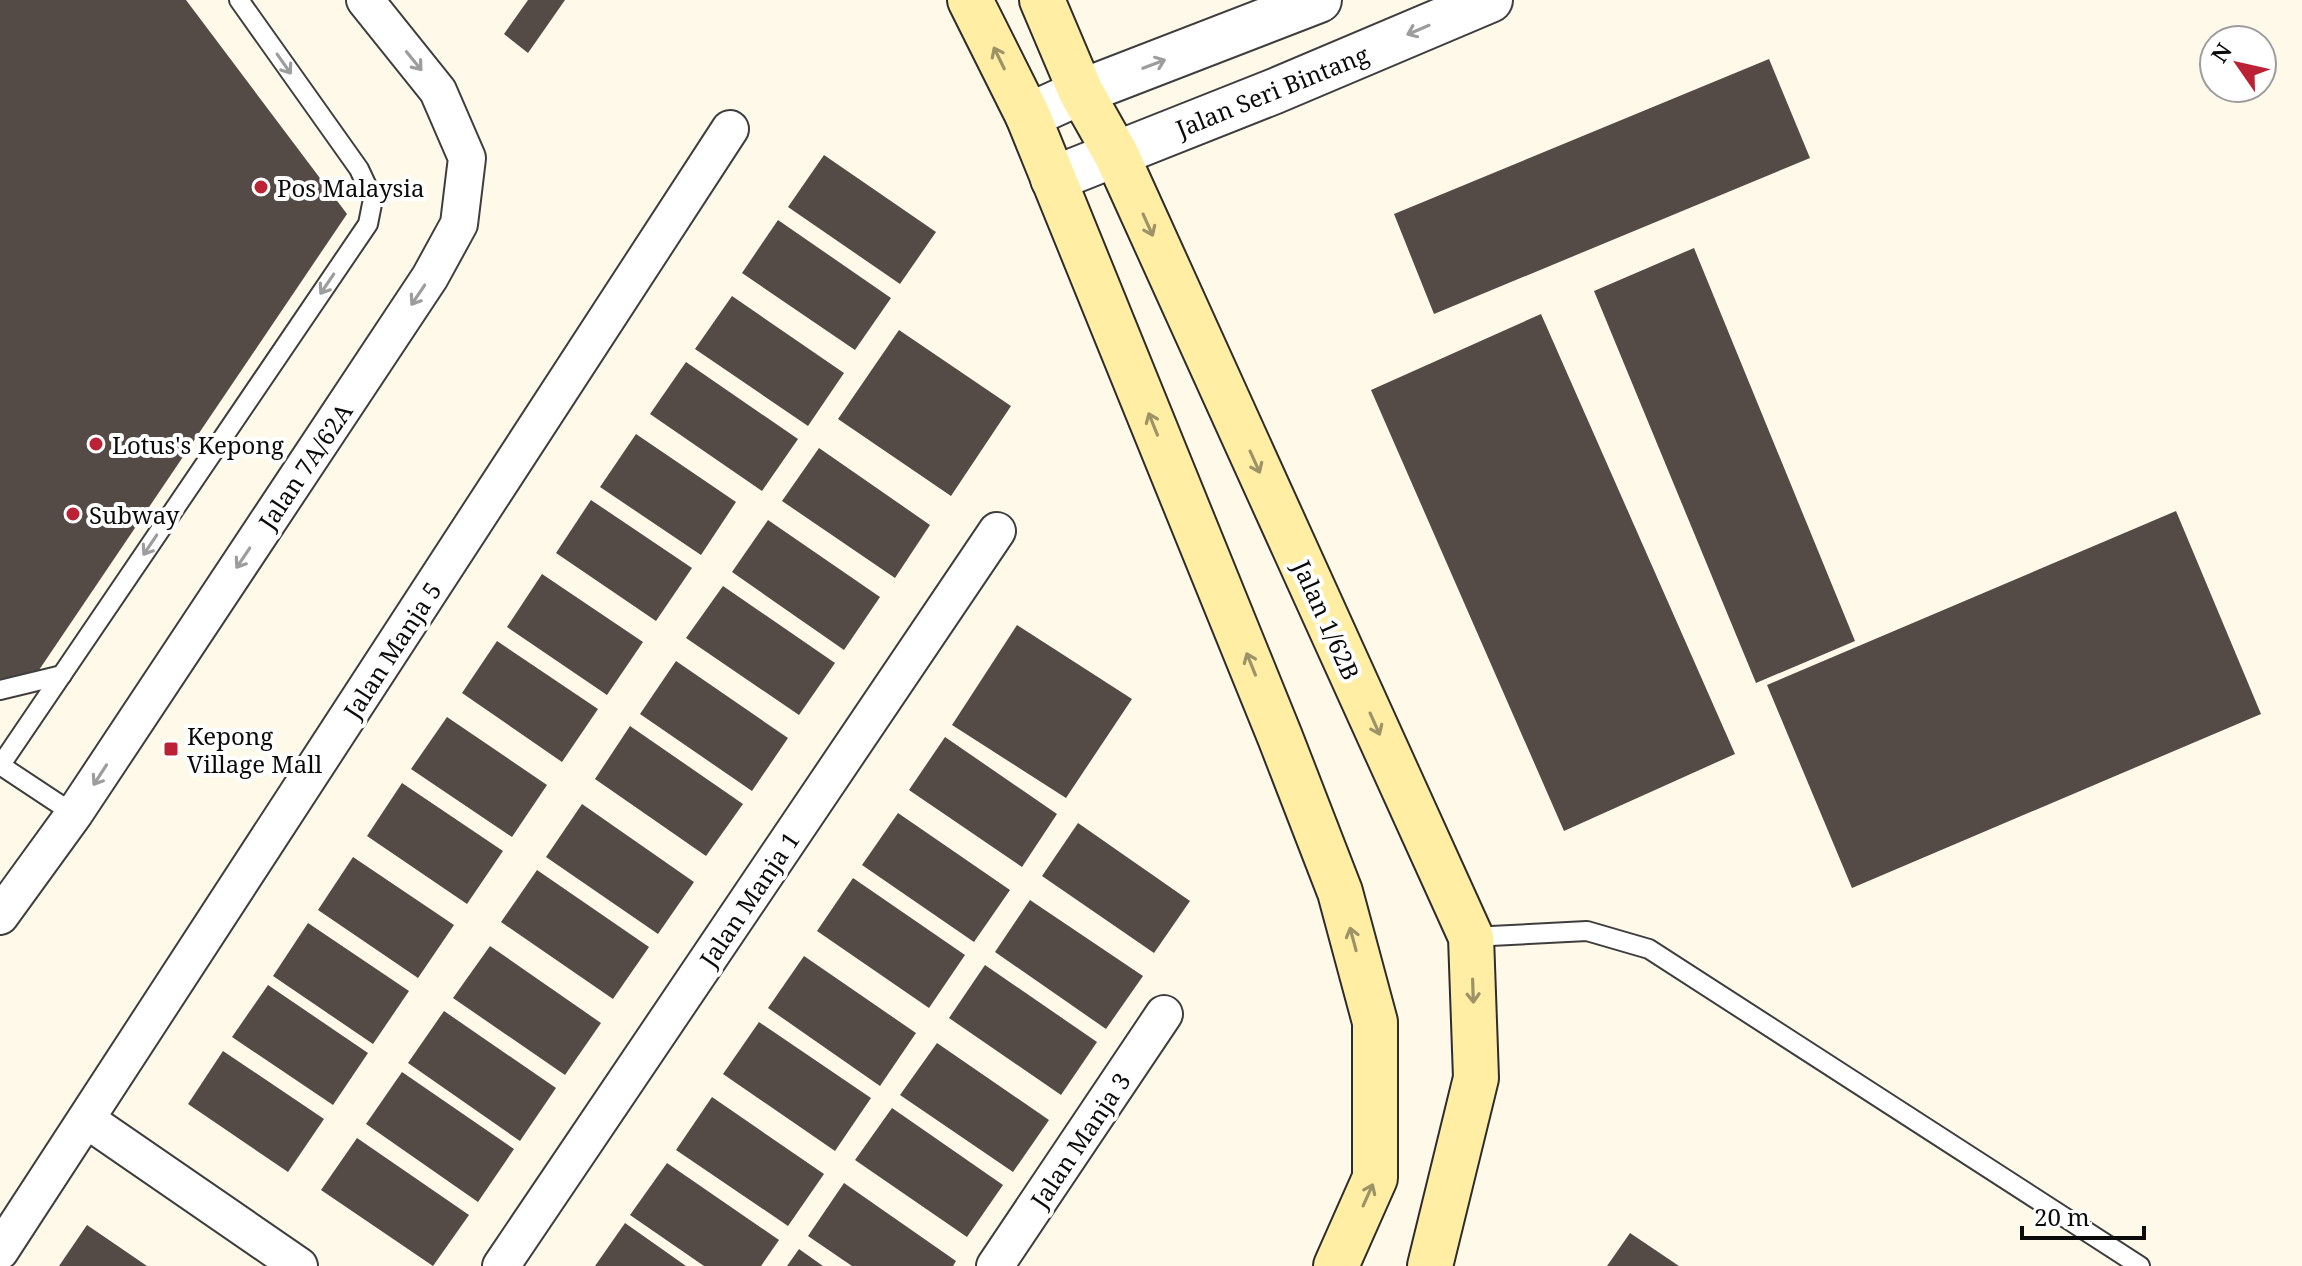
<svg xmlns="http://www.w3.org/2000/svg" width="2302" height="1266" font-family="'Noto Serif',serif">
	<rect width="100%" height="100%" fill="#fff9e9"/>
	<g fill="#544b47">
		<path d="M 0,0 L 186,0 L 347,214 L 37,673 L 0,681 Z"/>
		<path d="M 528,0 L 565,0 L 528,53 L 504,34 Z"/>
		<path d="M 1769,59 L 1810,158 L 1434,314 L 1394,214 Z"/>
		<path d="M 824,155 L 936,232 L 900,284 L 788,207 Z"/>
		<path d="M 778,220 L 891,298 L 855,350 L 742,273 Z"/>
		<path d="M 1694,248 L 1855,641 L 1756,683 L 1594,291 Z"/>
		<path d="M 732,296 L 844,373 L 808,426 L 695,349 Z"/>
		<path d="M 1541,314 L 1735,754 L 1564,831 L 1371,390 Z"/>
		<path d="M 899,330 L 1011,406 L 951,496 L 838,419 Z"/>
		<path d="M 686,362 L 798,439 L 762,491 L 650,414 Z"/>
		<path d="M 636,434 L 736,502 L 701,555 L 600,487 Z"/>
		<path d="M 819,448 L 930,525 L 895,578 L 782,501 Z"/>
		<path d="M 591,500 L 692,568 L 656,621 L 556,553 Z"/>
		<path d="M 2176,511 L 2261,714 L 1852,888 L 1767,685 Z"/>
		<path d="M 768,520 L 880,597 L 844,650 L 732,572 Z"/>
		<path d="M 542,574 L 643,642 L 607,695 L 507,627 Z"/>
		<path d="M 723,586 L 835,663 L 799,715 L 686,638 Z"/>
		<path d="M 1017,625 L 1132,699 L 1066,798 L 952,725 Z"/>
		<path d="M 497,641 L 598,709 L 562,762 L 462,693 Z"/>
		<path d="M 676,661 L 788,738 L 752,791 L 640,714 Z"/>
		<path d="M 447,717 L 547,785 L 512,837 L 411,769 Z"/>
		<path d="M 630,726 L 743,804 L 706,856 L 595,779 Z"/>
		<path d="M 945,737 L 1057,814 L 1022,867 L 909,790 Z"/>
		<path d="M 402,783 L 503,851 L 467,904 L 367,836 Z"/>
		<path d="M 582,804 L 694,882 L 658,934 L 546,857 Z"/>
		<path d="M 898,813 L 1010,890 L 974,942 L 862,865 Z"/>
		<path d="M 1078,823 L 1190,901 L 1154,953 L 1042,876 Z"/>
		<path d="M 353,857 L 454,925 L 418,978 L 318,910 Z"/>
		<path d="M 537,870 L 649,947 L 613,999 L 501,922 Z"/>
		<path d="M 853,878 L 965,955 L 929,1008 L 817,931 Z"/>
		<path d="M 1030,900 L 1143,976 L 1106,1029 L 995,952 Z"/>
		<path d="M 308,923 L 409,991 L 373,1044 L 273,976 Z"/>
		<path d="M 490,946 L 601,1023 L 565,1075 L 453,998 Z"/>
		<path d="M 804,956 L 916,1033 L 880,1086 L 768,1008 Z"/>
		<path d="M 985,965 L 1097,1042 L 1061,1095 L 949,1018 Z"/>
		<path d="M 268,985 L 368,1053 L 333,1105 L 232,1037 Z"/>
		<path d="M 444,1011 L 556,1088 L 520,1141 L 408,1063 Z"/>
		<path d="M 759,1022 L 871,1098 L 835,1151 L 723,1074 Z"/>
		<path d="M 937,1043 L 1049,1120 L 1013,1172 L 900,1095 Z"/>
		<path d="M 223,1051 L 324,1119 L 288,1172 L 188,1104 Z"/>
		<path d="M 402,1072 L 514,1149 L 478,1202 L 366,1124 Z"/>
		<path d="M 712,1097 L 824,1174 L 788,1226 L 676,1150 Z"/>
		<path d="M 892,1108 L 1003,1185 L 967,1237 L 855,1160 Z"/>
		<path d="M 357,1138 L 469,1215 L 433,1266 L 321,1190 Z"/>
		<path d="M 667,1163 L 779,1240 L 761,1266 L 704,1266 L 630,1215 Z"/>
		<path d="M 844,1183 L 956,1261 L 953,1266 L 852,1266 L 808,1236 Z"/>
		<path d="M 625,1223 L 686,1266 L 595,1266 Z"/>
		<path d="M 87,1225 L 147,1266 L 59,1266 Z"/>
		<path d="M 1630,1233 L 1679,1266 L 1607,1266 Z"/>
		<path d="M 799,1249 L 823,1266 L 787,1266 Z"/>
	</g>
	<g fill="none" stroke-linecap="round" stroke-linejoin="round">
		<g stroke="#3e3e3e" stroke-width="22">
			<g id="service">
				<path d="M 0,690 L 62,675"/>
				<path d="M 0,765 L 74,814"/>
				<path d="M 0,766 L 368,224 L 373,199 L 359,169 L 239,0"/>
				<path d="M 1471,937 L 1587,931 L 1649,949 L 2140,1266"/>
			</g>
		</g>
		<g stroke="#3e3e3e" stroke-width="40">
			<g id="minor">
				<path d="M 0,916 L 74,814 L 430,277 L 459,224 L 467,158 L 438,91 L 365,0"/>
				<path d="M 87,1120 L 299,1266"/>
				<path d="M 0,1251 L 730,129"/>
				<path d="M 501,1266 L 997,531"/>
				<path d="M 995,1266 L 1164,1014"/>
			</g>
		</g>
		<g stroke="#3e3e3e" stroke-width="48">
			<g id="tertiary">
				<path d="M 1028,116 L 1081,92 L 1319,0"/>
				<path d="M 1053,179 L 1275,91 L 1490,0"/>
			</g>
		</g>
		<g stroke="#2d2d2d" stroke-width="48">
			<g id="secondary">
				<path d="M 970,0 L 1028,116 L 1280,737 L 1340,892 L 1375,1022 L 1375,1178 L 1336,1266"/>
				<path d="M 1042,0 L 1081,92 L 1116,154 L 1471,937 L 1476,1078 L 1430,1266"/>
			</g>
		</g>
		<use href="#service" stroke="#fff" stroke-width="18"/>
		<use href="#minor" stroke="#fff" stroke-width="36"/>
		<use href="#tertiary" stroke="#fff" stroke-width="44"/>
		<use href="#secondary" stroke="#ffeea4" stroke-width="44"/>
	</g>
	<defs><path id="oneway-shaft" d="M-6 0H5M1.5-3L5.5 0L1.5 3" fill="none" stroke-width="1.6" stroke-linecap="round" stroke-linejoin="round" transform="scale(2)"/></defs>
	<g stroke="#9d9d9d">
		<use href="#oneway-shaft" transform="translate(1418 30) rotate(157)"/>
		<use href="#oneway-shaft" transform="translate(414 61) rotate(51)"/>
		<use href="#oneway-shaft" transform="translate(284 64) rotate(55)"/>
		<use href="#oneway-shaft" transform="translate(1154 64) rotate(-21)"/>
		<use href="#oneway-shaft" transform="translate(327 284) rotate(124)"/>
		<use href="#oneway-shaft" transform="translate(418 295) rotate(124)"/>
		<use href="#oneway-shaft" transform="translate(150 545) rotate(124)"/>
		<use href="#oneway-shaft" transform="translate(243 558) rotate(124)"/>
		<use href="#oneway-shaft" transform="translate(100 775) rotate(123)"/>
	</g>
	<g stroke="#9d9367">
		<use href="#oneway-shaft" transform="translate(999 58) rotate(-116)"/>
		<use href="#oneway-shaft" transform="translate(1148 225) rotate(66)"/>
		<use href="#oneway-shaft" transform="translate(1153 424) rotate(-112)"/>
		<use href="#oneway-shaft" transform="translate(1255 462) rotate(66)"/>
		<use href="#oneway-shaft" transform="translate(1251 664) rotate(-112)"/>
		<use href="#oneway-shaft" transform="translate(1375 724) rotate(66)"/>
		<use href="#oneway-shaft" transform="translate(1353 939) rotate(-105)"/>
		<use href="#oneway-shaft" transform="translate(1473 991) rotate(88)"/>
		<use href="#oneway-shaft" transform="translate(1368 1195) rotate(-66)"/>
	</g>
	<g fill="#bc2236" stroke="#fff" stroke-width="3">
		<circle cx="261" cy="187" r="8"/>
		<circle cx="96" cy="444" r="8"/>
		<circle cx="73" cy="514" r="8"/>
		<rect x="163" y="741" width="16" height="16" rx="4"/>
	</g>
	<g text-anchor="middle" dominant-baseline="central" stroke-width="8" stroke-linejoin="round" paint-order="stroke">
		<g font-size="24" fill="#0b0b0b" stroke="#fff">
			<text transform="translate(1272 91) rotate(-22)">Jalan Seri Bintang</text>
			<text transform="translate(305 466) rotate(-56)">Jalan 7A/62A</text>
			<text transform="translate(1327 620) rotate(66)">Jalan 1/62B</text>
			<text transform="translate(392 650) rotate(-57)">Jalan Manja 5</text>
			<text transform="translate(749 899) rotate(-56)">Jalan Manja 1</text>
			<text transform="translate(1080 1140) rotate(-56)">Jalan Manja 3</text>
		</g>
		<g font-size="24" fill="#0b0b0b" stroke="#fff" text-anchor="start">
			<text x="277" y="187">Pos Malaysia</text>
			<text x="112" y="444">Lotus's Kepong</text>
			<text x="89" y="514">Subway</text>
			<text x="187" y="735">Kepong<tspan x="187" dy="28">Village Mall</tspan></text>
		</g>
	</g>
	<g transform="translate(2238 64) rotate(304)"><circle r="38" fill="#ffffff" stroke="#9d9d9d" stroke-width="2"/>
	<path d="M0-6L14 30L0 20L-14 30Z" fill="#bc2236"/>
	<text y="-12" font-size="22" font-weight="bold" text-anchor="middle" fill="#0b0b0b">N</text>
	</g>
	<path d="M2022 1226v12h122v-12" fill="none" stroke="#0b0b0b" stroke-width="4"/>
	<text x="2034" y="1226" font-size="24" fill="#0b0b0b" stroke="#ffffff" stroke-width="6" paint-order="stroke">20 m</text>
</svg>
